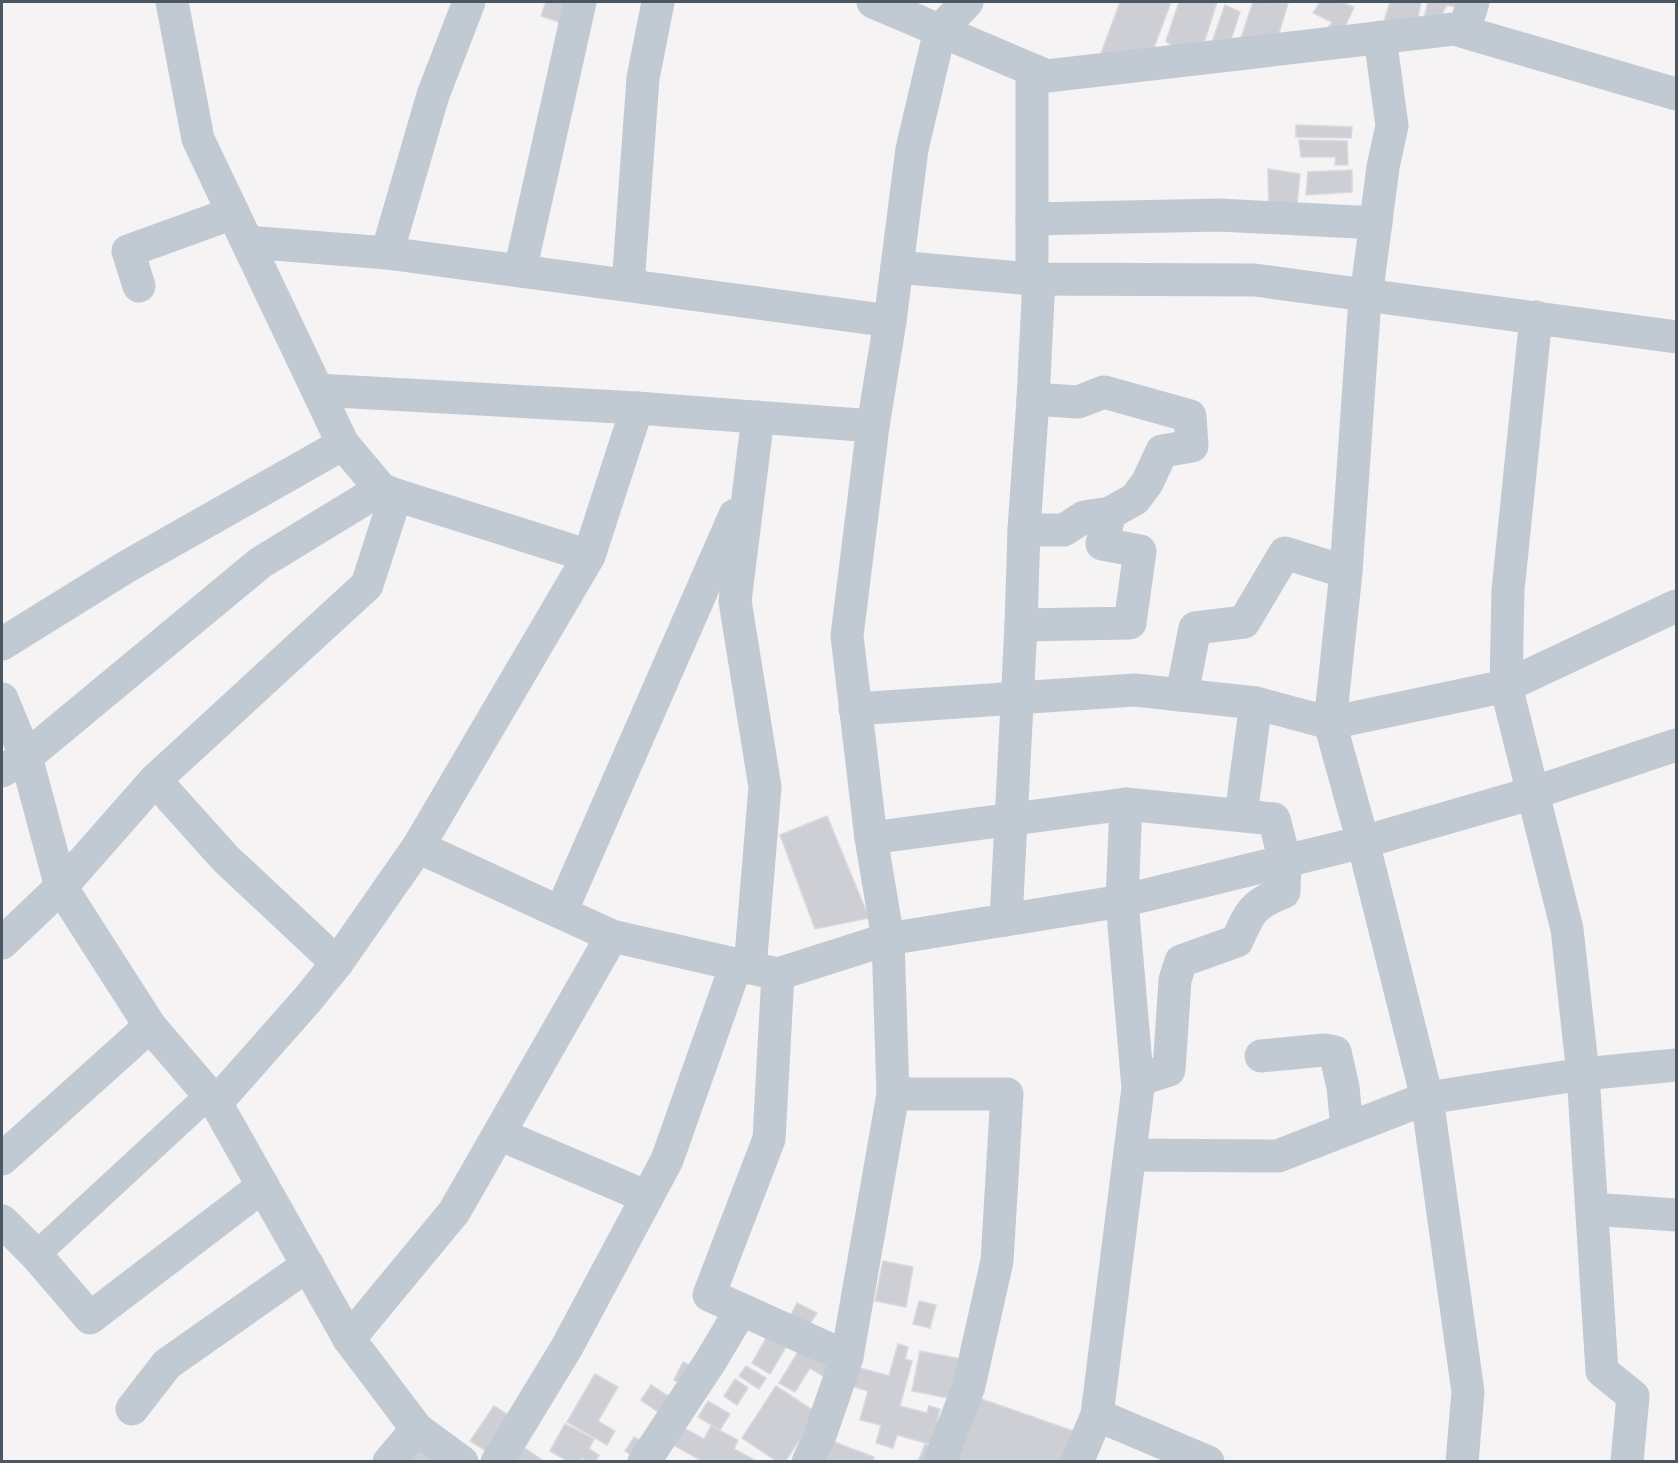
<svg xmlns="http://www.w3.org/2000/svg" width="1678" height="1463" font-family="'Asap Condensed',sans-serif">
	<rect width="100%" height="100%" fill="#f5f3f3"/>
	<g fill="#cdcfd5" stroke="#d7d9de" stroke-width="1.5">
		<path d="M 546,2 L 567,2 L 559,22 L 541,16 Z"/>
		<path d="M 1120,2 L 1171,2 L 1150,58 L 1098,62 Z"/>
		<path d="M 1179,2 L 1217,2 L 1202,49 L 1179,51 L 1166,41 Z"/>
		<path d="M 1253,2 L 1288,3 L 1276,43 L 1239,44 Z"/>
		<path d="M 1320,2 L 1341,2 L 1354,7 L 1342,33 L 1323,35 L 1332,22 L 1313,13 Z"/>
		<path d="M 1390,2 L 1421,2 L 1418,17 L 1382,28 Z"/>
		<path d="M 1428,2 L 1467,2 L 1465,9 L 1447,5 L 1435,25 L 1424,18 Z"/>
		<path d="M 1225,5 L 1240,12 L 1228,49 L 1210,48 Z"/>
		<path d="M 1296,125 L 1352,127 L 1351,138 L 1296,137 Z"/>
		<path d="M 1299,140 L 1347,141 L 1348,165 L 1335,165 L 1336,157 L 1301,157 Z"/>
		<path d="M 1268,169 L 1300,174 L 1296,214 L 1269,213 Z"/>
		<path d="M 1352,170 L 1352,192 L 1306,195 L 1308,172 Z"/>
		<path d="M 827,816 L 869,918 L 815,929 L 780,835 Z"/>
		<path d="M 883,1261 L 913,1267 L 906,1307 L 875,1301 Z"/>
		<path d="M 919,1301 L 936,1305 L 930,1328 L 913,1324 Z"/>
		<path d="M 797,1303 L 817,1313 L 808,1327 L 790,1317 Z"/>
		<path d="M 770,1331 L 789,1342 L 770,1374 L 752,1363 Z"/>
		<path d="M 804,1342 L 838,1362 L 828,1379 L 810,1368 L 795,1392 L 779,1383 Z"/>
		<path d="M 898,1344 L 908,1347 L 905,1359 L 912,1361 L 900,1406 L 927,1413 L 929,1406 L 940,1409 L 937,1421 L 950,1425 L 944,1448 L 897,1435 L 893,1448 L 876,1443 L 881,1425 L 860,1420 L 868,1391 L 848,1385 L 853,1366 L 889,1376 Z"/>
		<path d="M 920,1351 L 966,1360 L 958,1400 L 912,1391 Z"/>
		<path d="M 683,1362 L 698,1369 L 689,1387 L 674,1380 Z"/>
		<path d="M 746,1366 L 766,1378 L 759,1389 L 739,1376 Z"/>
		<path d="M 595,1374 L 618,1387 L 598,1421 L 615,1431 L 607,1445 L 567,1422 Z"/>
		<path d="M 735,1379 L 748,1388 L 737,1405 L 724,1396 Z"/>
		<path d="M 651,1385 L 679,1403 L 668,1419 L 641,1400 Z"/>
		<path d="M 776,1386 L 817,1413 L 785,1462 L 778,1462 L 742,1438 Z"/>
		<path d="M 970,1395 L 1073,1431 L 1062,1462 L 946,1462 Z"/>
		<path d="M 708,1401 L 730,1414 L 720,1430 L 698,1417 Z"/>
		<path d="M 494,1406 L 514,1419 L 491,1454 L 470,1441 Z"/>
		<path d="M 565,1424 L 594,1439 L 589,1449 L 599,1455 L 595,1462 L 588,1462 L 582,1458 L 579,1462 L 569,1462 L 550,1451 Z"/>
		<path d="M 711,1426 L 738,1440 L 734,1449 L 758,1462 L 704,1462 L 673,1445 L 682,1427 L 704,1439 Z"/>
		<path d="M 634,1437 L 642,1441 L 633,1456 L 625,1451 Z"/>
		<path d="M 424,1438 L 451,1462 L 411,1462 Z"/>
		<path d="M 834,1442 L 874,1457 L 872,1462 L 827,1462 Z"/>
		<path d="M 519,1444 L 545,1462 L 507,1462 Z"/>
		<path d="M 925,1444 L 942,1451 L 938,1462 L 918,1462 Z"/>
	</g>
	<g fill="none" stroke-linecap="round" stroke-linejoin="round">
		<path stroke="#c1cad2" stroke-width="27" d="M 36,1255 L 209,1095"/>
		<g stroke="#c1cad2" stroke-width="33">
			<path d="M 873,2 L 1047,76 L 1454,29 L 1676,94"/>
			<path d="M 1464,31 L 1473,2"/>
			<path d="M 1380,37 L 1392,126 L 1383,167 L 1364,313 L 1346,572 L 1330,723 L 1363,842 L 1427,1098 L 1468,1392 L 1462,1462"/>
			<path d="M 1032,70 L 1032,279"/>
			<path d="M 1032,219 L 1219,215 L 1376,223"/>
			<path d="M 247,242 L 387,253 L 890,321"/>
			<path d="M 387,253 L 433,95 L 469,2"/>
			<path d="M 897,267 L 1032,279 L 1255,280 L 1676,337"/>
			<path d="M 520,271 L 580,2"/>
			<path d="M 628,285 L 643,78 L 658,2"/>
			<path d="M 139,286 L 128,251 L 233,213"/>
			<path d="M 1536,317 L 1508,590 L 1506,686 L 1567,929 L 1583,1074 L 1602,1371 L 1633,1396 L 1627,1462"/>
			<path d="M 318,390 L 637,408 L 873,426"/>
			<path d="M 1033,399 L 1078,402 L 1104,392 L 1190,416 L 1192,446 L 1162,451 L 1147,483 L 1135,499 L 1110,513"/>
			<path d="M 396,495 L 589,556"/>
			<path d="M 1021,625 L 1130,623 L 1140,551 L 1102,544 L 1110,513 L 1084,517 L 1064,530 L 1024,530"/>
			<path d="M 2,644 L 126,567 L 343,444"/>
			<path d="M 1180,695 L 1184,684 L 1195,628 L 1244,622 L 1285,553 L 1346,572"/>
			<path d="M 2,699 L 26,757 L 61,887 L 150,1026 L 216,1103 L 349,1339 L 417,1429 L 462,1462"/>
			<path d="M 855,709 L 1135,690 L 1256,703 L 1330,723 L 1506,686 L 1676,606"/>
			<path d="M 2,771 L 26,757 L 260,563 L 381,489"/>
			<path d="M 155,780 L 225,858 L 337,963"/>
			<path d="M 1241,815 L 1256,703"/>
			<path d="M 871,838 L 1126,804 L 1274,819 L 1285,861 L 1284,892 C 1253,904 1250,911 1237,941 L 1181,961 L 1175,980 L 1169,1070 L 1138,1080"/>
			<path d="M 418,847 L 612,936 L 778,974 L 888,939 L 1122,901 L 1363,842 L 1533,793 L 1676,745"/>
			<path d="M 561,912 L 735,515"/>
			<path d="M 1006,920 L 1021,625 L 1024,530 L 1033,399 L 1039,279"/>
			<path d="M 2,943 L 61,887 L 155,780 L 367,585 L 396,495 L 381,489 L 343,444 L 198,139 L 172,2"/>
			<path d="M 750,968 L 765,787 L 735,601 L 758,417"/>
			<path d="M 778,974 L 769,1139 L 709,1295 L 847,1357"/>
			<path d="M 1261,1056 L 1324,1050 L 1335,1052 L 1343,1087 L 1347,1129"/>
			<path d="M 893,1094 L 1007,1094 L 997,1261 L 969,1386 L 940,1462"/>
			<path d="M 216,1103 L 308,999 L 337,963 L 418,847 L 589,556 L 637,408"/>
			<path d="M 499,1134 L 647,1197"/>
			<path d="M 1130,1155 L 1278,1156 L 1427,1098 L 1583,1074 L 1676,1065"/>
			<path d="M 2,1159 L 150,1026"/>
			<path d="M 1592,1209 L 1676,1215"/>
			<path d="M 2,1221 L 36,1255 L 90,1318 L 263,1186"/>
			<path d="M 349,1339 L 454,1212 L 612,936"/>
			<path d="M 132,1409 L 167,1364 L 308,1265"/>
			<path d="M 1097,1415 L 1208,1462"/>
			<path d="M 389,1462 L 417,1429"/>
			<path d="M 497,1462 L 567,1347 L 667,1160 L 736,965"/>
			<path d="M 644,1462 L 710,1362 L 741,1310"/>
			<path d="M 808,1462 L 819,1438 L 847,1357 L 893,1094 L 888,939 L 871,838 L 847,636 L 873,426 L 890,321 L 912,149 L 940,30 L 967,2"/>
			<path d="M 1077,1462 L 1097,1415 L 1138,1088 L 1122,901 L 1126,804"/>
		</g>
	</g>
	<rect width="1678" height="1463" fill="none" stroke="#4a5661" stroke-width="6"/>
</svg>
